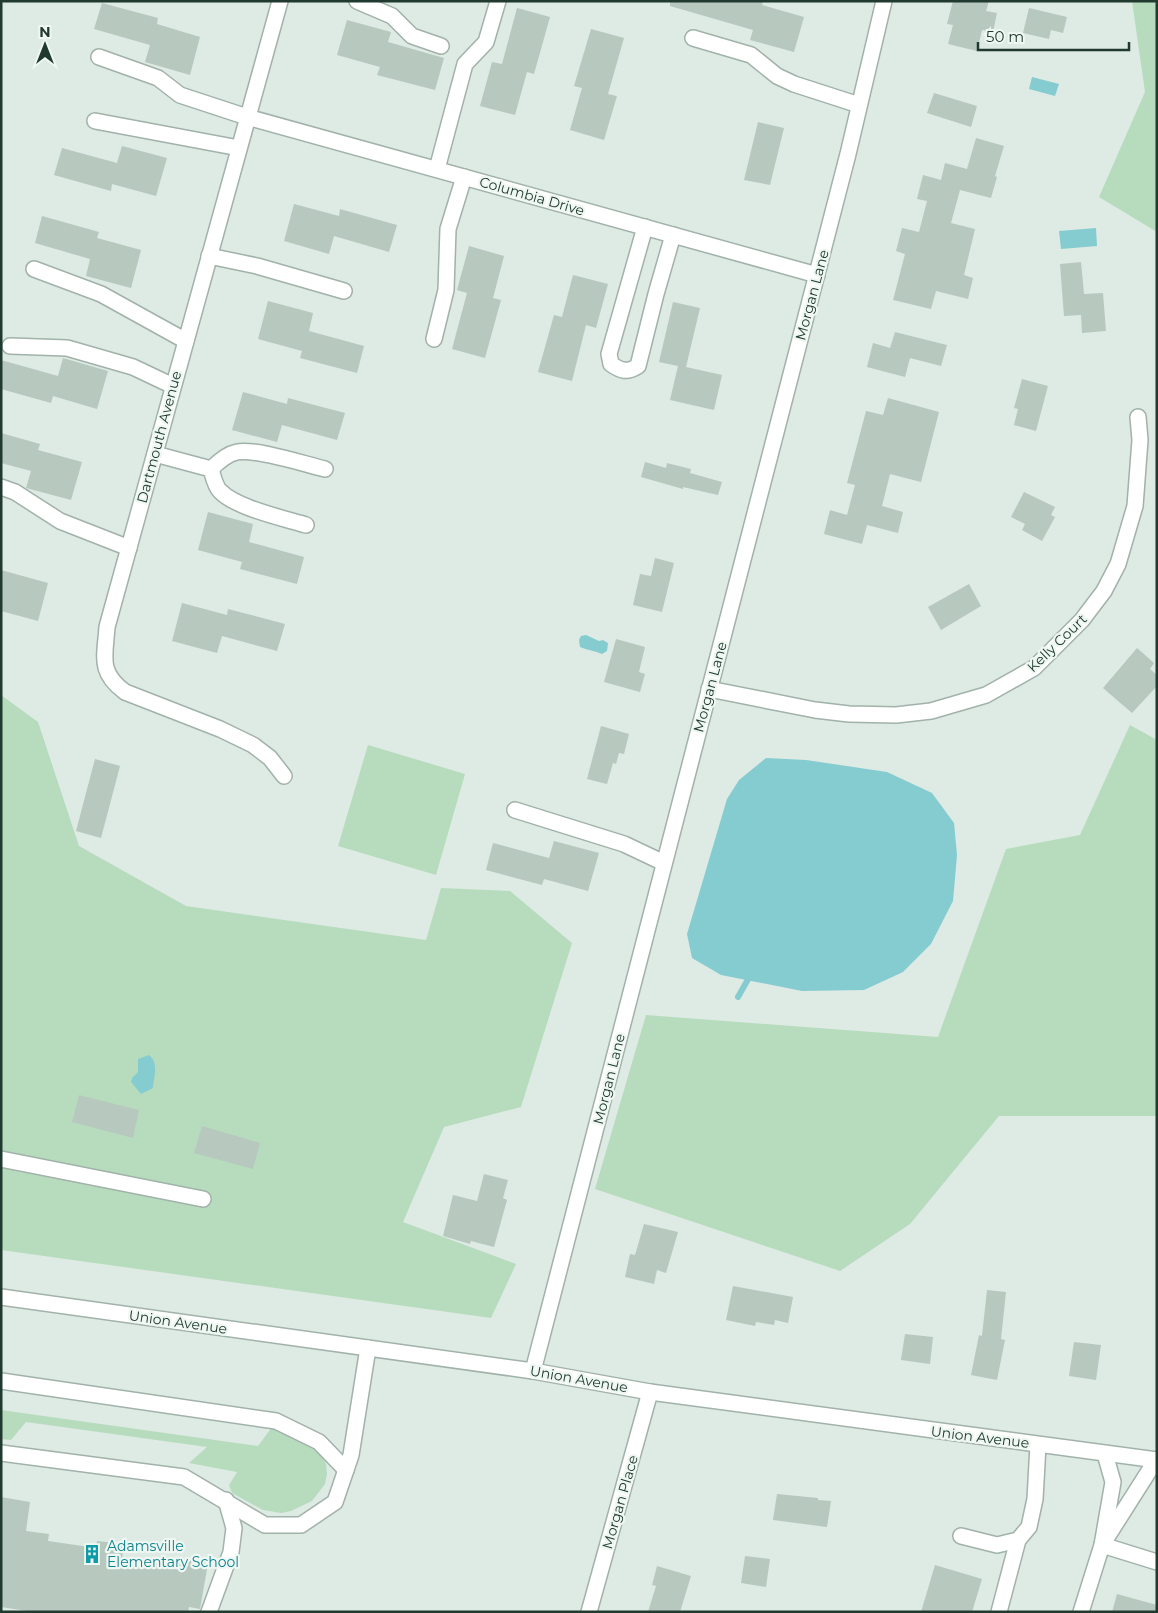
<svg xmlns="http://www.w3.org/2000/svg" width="1158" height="1613" font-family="Montserrat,sans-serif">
	<rect width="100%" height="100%" fill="#deeae4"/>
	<g fill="#b7dcbd">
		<path d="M 1132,1 L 1157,1 L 1157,232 L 1099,197 L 1145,92 Z"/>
		<path d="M 1,695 L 38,722 L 79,846 L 186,906 L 426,940 L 441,888 L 510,891 L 572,943 L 521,1107 L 444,1127 L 403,1222 L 516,1264 L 491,1318 L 1,1250 Z"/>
		<path d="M 1130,725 L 1157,740 L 1157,1116 L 999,1116 L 910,1224 L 840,1271 L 595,1189 L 646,1015 L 938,1037 L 1006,849 L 1080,835 Z"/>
		<path d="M 368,745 L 465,774 L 436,875 L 338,846 Z"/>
		<path d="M 1,1410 L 258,1446 L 272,1427 L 279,1428 L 319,1451 L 326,1464 L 327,1474 L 325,1484 L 312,1501 L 291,1511 L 281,1513 L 263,1510 L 232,1493 L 229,1485 L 237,1472 L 189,1463 L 207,1447 L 26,1422 L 11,1440 L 1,1439 Z"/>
	</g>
	<g fill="#85ccd0">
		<path d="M 1032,77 L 1059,84 L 1055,96 L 1029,89 Z"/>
		<path d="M 1096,228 L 1097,246 L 1061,249 L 1059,231 Z"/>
		<path d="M 586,635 L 599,641 L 603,640 L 608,643 L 607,651 L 602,654 C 595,651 587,650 580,647 L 579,640 L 581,636 Z"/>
		<path d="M 766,758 L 806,760 L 887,772 L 932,793 L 954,823 L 957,855 L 953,901 L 931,944 L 903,972 L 864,990 L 802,991 L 721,975 L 692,958 L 687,934 L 727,799 L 739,780 Z"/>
		<path d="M 149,1055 C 159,1063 154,1077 153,1088 L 141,1094 L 131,1082 L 132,1078 L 138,1072 L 138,1059 Z"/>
	</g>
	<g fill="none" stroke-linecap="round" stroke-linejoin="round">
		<path stroke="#85ccd0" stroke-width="6" d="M 738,997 L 751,974"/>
	</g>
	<g fill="#b7c8bf">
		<path d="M 670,1 L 763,1 L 762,5 L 804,17 L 794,52 L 750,40 L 753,30 L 670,6 Z"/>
		<path d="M 953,1 L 989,1 L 986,11 L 997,13 L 993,32 L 982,30 L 977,51 L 948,44 L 953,25 L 947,24 Z"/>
		<path d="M 102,3 L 158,18 L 157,24 L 200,37 L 190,75 L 145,62 L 150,45 L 94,29 Z"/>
		<path d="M 517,8 L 550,17 L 534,74 L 527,72 L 515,115 L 480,106 L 492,62 L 502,64 Z"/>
		<path d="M 1029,8 L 1067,17 L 1063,33 L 1051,30 L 1049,39 L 1023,33 Z"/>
		<path d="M 347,20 L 391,32 L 388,42 L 444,58 L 435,90 L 377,75 L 380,67 L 337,55 Z"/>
		<path d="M 591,29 L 624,38 L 608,94 L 617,96 L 604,140 L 570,130 L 582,88 L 574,86 Z"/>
		<path d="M 934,93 L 977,106 L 971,127 L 927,113 Z"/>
		<path d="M 758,122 L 784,128 L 770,185 L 744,180 Z"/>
		<path d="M 976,138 L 1004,146 L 995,176 L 997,177 L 991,198 L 960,190 L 951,223 L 975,229 L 964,275 L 973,278 L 968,299 L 936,291 L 931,309 L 893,300 L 905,254 L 896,251 L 902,228 L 919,232 L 927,201 L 917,199 L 923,175 L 941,180 L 945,163 L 967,169 Z"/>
		<path d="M 122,146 L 167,158 L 156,196 L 112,184 L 111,191 L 54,175 L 62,148 L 117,163 Z"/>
		<path d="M 294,204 L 339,216 L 340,209 L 397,225 L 389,252 L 334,236 L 329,254 L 284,241 Z"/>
		<path d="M 42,216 L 99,232 L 97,238 L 141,250 L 131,288 L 86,276 L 90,259 L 35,243 Z"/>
		<path d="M 469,246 L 504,256 L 493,298 L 501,300 L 485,358 L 452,349 L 467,293 L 457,290 Z"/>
		<path d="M 1081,262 L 1084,294 L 1103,293 L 1106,331 L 1082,333 L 1081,315 L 1064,316 L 1060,264 Z"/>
		<path d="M 573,275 L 608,284 L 596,328 L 586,325 L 572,381 L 538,372 L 554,315 L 562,317 Z"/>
		<path d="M 268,301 L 313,313 L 309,331 L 364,346 L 357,373 L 300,358 L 302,351 L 258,339 Z"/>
		<path d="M 673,302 L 700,308 L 686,367 L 722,375 L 714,410 L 670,400 L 678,366 L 659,362 Z"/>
		<path d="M 895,332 L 947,345 L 941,366 L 910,358 L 905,377 L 867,367 L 873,343 L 890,348 Z"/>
		<path d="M 63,358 L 108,371 L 97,409 L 53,396 L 51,403 L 1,389 L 1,360 L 58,376 Z"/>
		<path d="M 1022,379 L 1048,386 L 1036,431 L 1014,425 L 1018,409 L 1014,408 Z"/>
		<path d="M 243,392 L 287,404 L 288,398 L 345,413 L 337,440 L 282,425 L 277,442 L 232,430 Z"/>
		<path d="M 888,398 L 939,412 L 921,482 L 890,474 L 882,506 L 903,512 L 898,533 L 867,525 L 862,544 L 824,534 L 830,510 L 847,515 L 855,485 L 847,483 L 866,411 L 883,415 Z"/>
		<path d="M 1,433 L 40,444 L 38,450 L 82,462 L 71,500 L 26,488 L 31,471 L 1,463 Z"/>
		<path d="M 645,462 L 666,468 L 667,463 L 691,469 L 690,473 L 722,482 L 718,495 L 683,487 L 683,489 L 641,477 Z"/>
		<path d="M 1024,492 L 1055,507 L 1051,515 L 1055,517 L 1042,541 L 1022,530 L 1025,524 L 1011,517 Z"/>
		<path d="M 208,512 L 253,524 L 249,542 L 304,557 L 297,584 L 240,569 L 242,562 L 198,550 Z"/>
		<path d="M 655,558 L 674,563 L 662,612 L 633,605 L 640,574 L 651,576 Z"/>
		<path d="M 1,570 L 48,583 L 38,621 L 1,611 Z"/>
		<path d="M 969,584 L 981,606 L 941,630 L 928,607 Z"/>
		<path d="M 182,603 L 227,615 L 228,609 L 285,624 L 277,651 L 222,636 L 217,653 L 172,641 Z"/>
		<path d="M 616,639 L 645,647 L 639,672 L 645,674 L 640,692 L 604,682 Z"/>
		<path d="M 1137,648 L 1154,663 L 1150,669 L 1157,675 L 1157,686 L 1132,713 L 1103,688 Z"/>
		<path d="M 601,726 L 629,734 L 624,754 L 619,753 L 616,764 L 613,763 L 607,784 L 587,779 Z"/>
		<path d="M 95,759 L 120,766 L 101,838 L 76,831 Z"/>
		<path d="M 554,841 L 599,853 L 588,891 L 544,879 L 542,885 L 486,870 L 493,843 L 549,858 Z"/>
		<path d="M 79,1095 L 139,1110 L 133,1138 L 72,1122 Z"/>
		<path d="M 202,1126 L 260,1143 L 253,1169 L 194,1153 Z"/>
		<path d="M 484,1174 L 508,1180 L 503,1198 L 507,1200 L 494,1247 L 471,1241 L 470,1244 L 443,1236 L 453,1195 L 477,1201 Z"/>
		<path d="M 644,1224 L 678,1232 L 666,1273 L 657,1270 L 654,1284 L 625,1277 L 630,1254 L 635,1255 Z"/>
		<path d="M 733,1286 L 793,1297 L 788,1323 L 775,1320 L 774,1325 L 756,1322 L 755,1326 L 726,1320 Z"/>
		<path d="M 987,1290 L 1006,1292 L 1001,1339 L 1005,1340 L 997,1380 L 971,1375 L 979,1335 L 982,1336 Z"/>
		<path d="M 905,1334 L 933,1337 L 930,1364 L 901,1360 Z"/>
		<path d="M 1074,1342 L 1101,1345 L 1096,1380 L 1069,1376 Z"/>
		<path d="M 777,1494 L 818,1498 L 818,1500 L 831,1501 L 827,1527 L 773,1520 Z"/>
		<path d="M 1,1497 L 30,1502 L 26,1531 L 49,1534 L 48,1541 L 96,1548 L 97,1541 L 124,1544 L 122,1558 L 179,1566 L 179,1559 L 208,1563 L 200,1609 L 189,1607 L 188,1612 L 34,1612 L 1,1607 Z"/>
		<path d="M 745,1556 L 770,1559 L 766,1587 L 741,1583 Z"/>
		<path d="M 935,1565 L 982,1579 L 972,1612 L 921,1612 Z"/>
		<path d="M 657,1566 L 691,1576 L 680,1612 L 648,1612 L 656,1586 L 652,1585 Z"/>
		<path d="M 1117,1594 L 1157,1605 L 1157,1612 L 1112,1612 Z"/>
	</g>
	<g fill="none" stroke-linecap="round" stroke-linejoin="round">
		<g stroke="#a1b2aa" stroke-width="18">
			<g id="minor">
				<path d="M 280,1 L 107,627 C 105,657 98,672 125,692 L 220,729 L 253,745 L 270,758 L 284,776"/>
				<path d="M 357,1 L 392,16 L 412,36 L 441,46"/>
				<path d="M 693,38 L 751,55 L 777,76 L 794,84 L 859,105"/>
				<path d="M 99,57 L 158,78 L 180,95 L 247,117 L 817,275"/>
				<path d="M 95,121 L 239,148"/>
				<path d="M 437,169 L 465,64 L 486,42 L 498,1"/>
				<path d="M 645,227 L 609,354 L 611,364 C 621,371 627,373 638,366 L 656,294 L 673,235"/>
				<path d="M 209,256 L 257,266 L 344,291"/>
				<path d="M 34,269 L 101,294 L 186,341"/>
				<path d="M 434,339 L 446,290 L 448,229 L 464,177"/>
				<path d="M 10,346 L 67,348 L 133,367 L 173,386"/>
				<path d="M 155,454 L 211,469 C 213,476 215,486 220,491 C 236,508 283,518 306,525"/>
				<path d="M 211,469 C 218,462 227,454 237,452 C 255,448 304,464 325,469"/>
				<path d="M 1,487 L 15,492 L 60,521 L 129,548"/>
				<path d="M 709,689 L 815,710 L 849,714 L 896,715 L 931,711 L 986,695 L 1034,668 L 1082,620 L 1104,591 L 1118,564 L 1135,506 L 1140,440 L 1138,417"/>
				<path d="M 515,810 L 624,844 L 664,863"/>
				<path d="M 1,1159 L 203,1199"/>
				<path d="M 1,1297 L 533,1371 L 650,1392 L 1157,1460"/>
				<path d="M 533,1371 L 848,154 L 884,1"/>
				<path d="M 1,1381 L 276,1421 L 319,1442 L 346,1470"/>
				<path d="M 1,1453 L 184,1477 L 265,1525 L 301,1525 L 335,1502 L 351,1455 L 368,1348"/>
				<path d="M 1156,1460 L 1102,1545 L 1157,1562"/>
				<path d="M 961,1536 L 997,1545 L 1018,1540 L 1029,1527 L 1035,1499 L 1038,1445"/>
				<path d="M 209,1612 L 231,1552 L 234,1528 L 226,1500"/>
				<path d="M 589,1612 L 650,1392"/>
				<path d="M 999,1612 L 1018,1540"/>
				<path d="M 1081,1612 L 1102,1545 L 1113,1482 L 1105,1454"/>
			</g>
		</g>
		<use href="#minor" stroke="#fff" stroke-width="15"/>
	</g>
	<defs>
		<g id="building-bare" transform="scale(1.5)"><path d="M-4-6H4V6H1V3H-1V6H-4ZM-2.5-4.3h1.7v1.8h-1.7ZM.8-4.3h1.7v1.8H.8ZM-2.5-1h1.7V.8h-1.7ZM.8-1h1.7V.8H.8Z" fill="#0f9aa8" stroke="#eff7f2" stroke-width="2.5" paint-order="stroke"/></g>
	</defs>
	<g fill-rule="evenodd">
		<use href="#building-bare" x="92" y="1554"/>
	</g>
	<g text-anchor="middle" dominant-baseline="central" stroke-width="4.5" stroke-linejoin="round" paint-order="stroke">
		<g font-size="14" fill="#203a30" stroke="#eff7f2">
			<text transform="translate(532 196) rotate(16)">Columbia Drive</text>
			<text transform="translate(812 295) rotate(-75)">Morgan Lane</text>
			<text transform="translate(159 437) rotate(-75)">Dartmouth Avenue</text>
			<text transform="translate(1057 643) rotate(-44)">Kelly Court</text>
			<text transform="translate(710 687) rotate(-75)">Morgan Lane</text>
			<text transform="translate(609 1079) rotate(-76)">Morgan Lane</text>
			<text transform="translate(178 1322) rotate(8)">Union Avenue</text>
			<text transform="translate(579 1379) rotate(10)">Union Avenue</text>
			<text transform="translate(980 1437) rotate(7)">Union Avenue</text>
			<text transform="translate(620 1502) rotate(-74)">Morgan Place</text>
		</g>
		<g font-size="14" fill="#0d838f" stroke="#eff7f2" text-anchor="start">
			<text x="107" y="1546">Adamsville<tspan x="107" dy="16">Elementary School</tspan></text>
		</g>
	</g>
	<rect width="1158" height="1613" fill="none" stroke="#203a30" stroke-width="5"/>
	<g transform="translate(45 45)" stroke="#eff7f2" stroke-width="4" paint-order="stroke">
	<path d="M0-4L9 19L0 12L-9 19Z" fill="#203a30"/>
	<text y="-8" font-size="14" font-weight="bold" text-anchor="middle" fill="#203a30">N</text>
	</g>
	<path d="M978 42v8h151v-8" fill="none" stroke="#203a30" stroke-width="2.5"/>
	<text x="986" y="42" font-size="15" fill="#203a30" stroke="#eff7f2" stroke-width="4" paint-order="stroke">50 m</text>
</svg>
